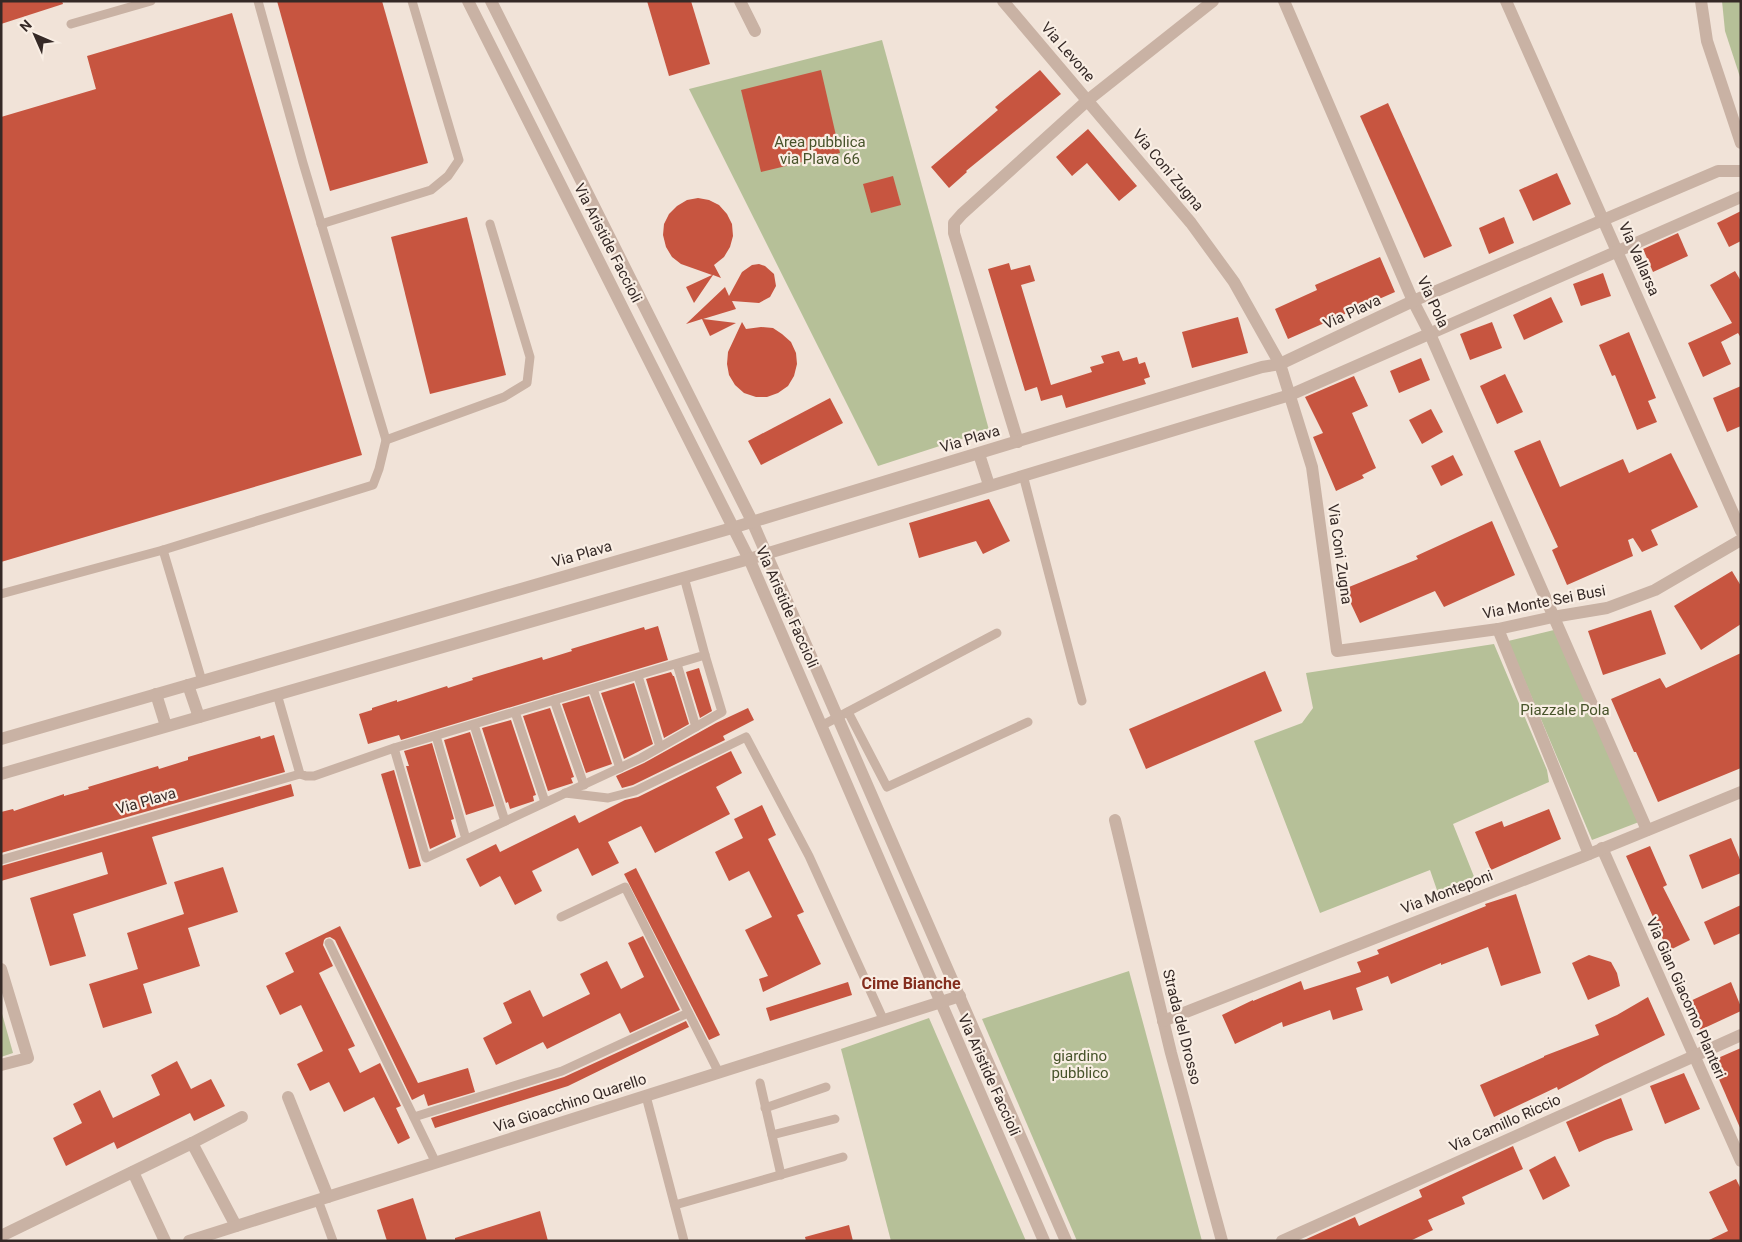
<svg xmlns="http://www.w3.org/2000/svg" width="1742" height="1242" font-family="Roboto,sans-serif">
	<rect width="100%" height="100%" fill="#f1e3d8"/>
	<g fill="#b6c098">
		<path d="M 1722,1 L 1741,1 L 1741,80 L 1725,31 Z"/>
		<path d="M 882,40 L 989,430 L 878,466 L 689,89 Z"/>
		<path d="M 1554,630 L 1639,822 L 1592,840 L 1508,641 Z"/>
		<path d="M 1494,644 L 1547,770 L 1549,782 L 1453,824 L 1475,879 L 1438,893 L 1430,870 L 1320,913 L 1254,741 L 1302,723 L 1313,708 L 1306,673 Z"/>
		<path d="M 1129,971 L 1202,1241 L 1077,1241 L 982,1019 Z"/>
		<path d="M 1,1010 L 13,1053 L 1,1057 Z"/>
		<path d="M 929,1018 L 1026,1241 L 891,1241 L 841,1049 Z"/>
	</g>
	<g fill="#c75540">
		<path d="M 1,1 L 62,1 L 63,4 L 1,24 Z"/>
		<path d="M 277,1 L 382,1 L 428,163 L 330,191 Z"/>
		<path d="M 647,1 L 691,1 L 710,64 L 669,76 Z"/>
		<path d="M 232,13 L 362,455 L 1,562 L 1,117 L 96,89 L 87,56 Z"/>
		<path d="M 821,70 L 840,153 L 761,172 L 741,90 Z"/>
		<path d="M 1040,70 L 1061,94 L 966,171 L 967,172 L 949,188 L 931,167 L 998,110 L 995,107 Z"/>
		<path d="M 1388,103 L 1452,246 L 1424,258 L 1360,116 Z"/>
		<path d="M 1088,129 L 1137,186 L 1119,201 L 1087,163 L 1072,176 L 1056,157 Z"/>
		<path d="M 1557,173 L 1571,204 L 1533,221 L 1519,190 Z"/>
		<path d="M 893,176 L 901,205 L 871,213 L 863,184 Z"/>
		<path d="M 698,198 L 709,200 L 719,205 L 727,214 L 732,224 L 733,236 L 730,247 L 724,257 L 714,265 L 721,278 L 713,275 L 694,303 L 686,287 L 712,275 L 681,264 L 672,257 L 666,247 L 663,235 L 664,224 L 669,214 L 677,206 L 687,200 Z"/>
		<path d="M 1741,211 L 1741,241 L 1729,247 L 1717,223 Z"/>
		<path d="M 467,217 L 506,375 L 430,394 L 391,237 Z"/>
		<path d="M 1504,217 L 1514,243 L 1489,254 L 1479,228 Z"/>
		<path d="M 1678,233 L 1688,256 L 1653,272 L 1643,249 Z"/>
		<path d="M 1380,257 L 1395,292 L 1288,339 L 1275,309 L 1317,290 L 1315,285 Z"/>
		<path d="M 1009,263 L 1011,270 L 1030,265 L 1035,281 L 1021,285 L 1051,385 L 1092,372 L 1090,367 L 1104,363 L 1101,356 L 1119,351 L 1123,361 L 1137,357 L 1139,364 L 1145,362 L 1150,377 L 1144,379 L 1146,384 L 1066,408 L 1062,395 L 1041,401 L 1037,387 L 1025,391 L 988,269 Z"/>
		<path d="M 759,264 L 765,266 L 774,274 L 776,286 L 770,297 L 759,303 L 732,301 L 736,309 L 703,319 L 736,323 L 710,336 L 702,319 L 686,324 L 725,287 L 729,296 L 742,272 L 752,265 Z"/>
		<path d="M 1735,271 L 1741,281 L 1741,338 L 1738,333 L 1721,342 L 1731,364 L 1703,377 L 1688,343 L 1732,323 L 1710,285 Z"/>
		<path d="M 1603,273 L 1611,296 L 1581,306 L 1573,284 Z"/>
		<path d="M 1551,297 L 1563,322 L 1524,340 L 1513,315 Z"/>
		<path d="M 1238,317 L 1248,353 L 1192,368 L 1182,332 Z"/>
		<path d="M 742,322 L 746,329 L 761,327 L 773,328 L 782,334 L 791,342 L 796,353 L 797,364 L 794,376 L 788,386 L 778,393 L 767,397 L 756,397 L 744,393 L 735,385 L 729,375 L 727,364 L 728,352 Z"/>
		<path d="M 1492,322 L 1502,348 L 1470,360 L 1460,334 Z"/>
		<path d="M 1629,332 L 1656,398 L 1648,401 L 1657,422 L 1637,430 L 1615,375 L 1612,376 L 1599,345 Z"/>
		<path d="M 1421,358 L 1430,380 L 1399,393 L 1390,371 Z"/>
		<path d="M 1505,374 L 1523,412 L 1497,424 L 1480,386 Z"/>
		<path d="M 1354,376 L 1368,406 L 1352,413 L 1376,468 L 1362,475 L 1364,478 L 1336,491 L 1313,437 L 1323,433 L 1305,397 Z"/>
		<path d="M 1741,386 L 1741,426 L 1727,432 L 1713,398 Z"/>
		<path d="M 830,398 L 843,423 L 761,465 L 748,441 Z"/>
		<path d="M 1431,409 L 1443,432 L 1422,444 L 1409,420 Z"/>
		<path d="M 1540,440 L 1560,487 L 1623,459 L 1629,473 L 1671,453 L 1698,507 L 1651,530 L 1658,545 L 1642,552 L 1633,538 L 1628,540 L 1633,556 L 1567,585 L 1552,550 L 1558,547 L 1514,451 Z"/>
		<path d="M 1453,455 L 1463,475 L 1441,486 L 1431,466 Z"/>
		<path d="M 989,499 L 1010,541 L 983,554 L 976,541 L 919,558 L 909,523 Z"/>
		<path d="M 1492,521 L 1515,575 L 1444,607 L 1435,591 L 1360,623 L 1344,589 L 1418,559 L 1416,556 Z"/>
		<path d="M 1732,571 L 1741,586 L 1741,624 L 1701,650 L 1674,606 Z"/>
		<path d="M 1651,610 L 1666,654 L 1603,675 L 1588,631 Z"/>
		<path d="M 658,626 L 668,660 L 401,740 L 399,735 L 368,744 L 359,714 L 372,710 L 372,708 L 397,700 L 397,702 L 447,686 L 448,688 L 473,680 L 472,678 L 542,657 L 543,660 L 572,651 L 571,649 L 644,627 L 645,630 Z"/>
		<path d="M 1741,653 L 1741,768 L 1658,802 L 1636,752 L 1634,752 L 1611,699 L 1660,678 L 1666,688 Z"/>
		<path d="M 699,668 L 712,711 L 700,718 L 686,672 Z"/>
		<path d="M 1265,671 L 1282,711 L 1146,769 L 1129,729 Z"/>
		<path d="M 671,672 L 673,676 L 674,676 L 689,724 L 664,738 L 646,679 Z"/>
		<path d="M 634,683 L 653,744 L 624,759 L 601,693 Z"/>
		<path d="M 589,696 L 612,764 L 586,773 L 562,704 Z"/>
		<path d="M 550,708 L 574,777 L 571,778 L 573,783 L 548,791 L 523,716 Z"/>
		<path d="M 748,708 L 754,720 L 723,736 L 725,740 L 633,785 L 622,788 L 616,776 L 644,763 L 716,723 Z"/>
		<path d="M 511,720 L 536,795 L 533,796 L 534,801 L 510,809 L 508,802 L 506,803 L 482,728 Z"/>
		<path d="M 470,732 L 494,806 L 466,815 L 444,740 Z"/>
		<path d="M 274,735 L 285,772 L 1,853 L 1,812 L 13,809 L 14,811 L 64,794 L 64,796 L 89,789 L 88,787 L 158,766 L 159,769 L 188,760 L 188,757 L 260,736 L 261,739 Z"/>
		<path d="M 432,743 L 454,819 L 451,820 L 456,837 L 430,849 L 406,766 L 409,766 L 404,751 Z"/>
		<path d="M 731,751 L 742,773 L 716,787 L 730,814 L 655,853 L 641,826 L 608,842 L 619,863 L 592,876 L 578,848 L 532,871 L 542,891 L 515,905 L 500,876 L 480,887 L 466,859 L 496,844 L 500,852 L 575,815 L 579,823 L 625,800 L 638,797 Z"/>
		<path d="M 394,770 L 421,866 L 409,869 L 381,774 Z"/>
		<path d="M 291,784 L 294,796 L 152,837 L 167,884 L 73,914 L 86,956 L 50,966 L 30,898 L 108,874 L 102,852 L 1,881 L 1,866 Z"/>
		<path d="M 762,805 L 776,835 L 768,839 L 804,912 L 797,915 L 821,964 L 763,992 L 759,979 L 768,976 L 745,930 L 772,917 L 749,871 L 729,881 L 715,852 L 743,838 L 734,819 Z"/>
		<path d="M 1549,809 L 1561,839 L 1491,870 L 1475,832 L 1502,821 L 1504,827 Z"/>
		<path d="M 1731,838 L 1741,862 L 1741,873 L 1702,889 L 1689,855 Z"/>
		<path d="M 1650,846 L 1667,885 L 1663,887 L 1690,940 L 1668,951 L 1626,856 Z"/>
		<path d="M 223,867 L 238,912 L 188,928 L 200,966 L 143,984 L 152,1013 L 103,1028 L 89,984 L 138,969 L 127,933 L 184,914 L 174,882 Z"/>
		<path d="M 636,868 L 720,1035 L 709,1040 L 624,874 Z"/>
		<path d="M 1516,894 L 1541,973 L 1501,986 L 1488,947 L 1441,965 L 1441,963 L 1391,984 L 1388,976 L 1356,988 L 1363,1010 L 1333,1020 L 1330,1010 L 1283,1027 L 1282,1022 L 1235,1044 L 1222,1015 L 1253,1000 L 1253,1001 L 1301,981 L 1304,990 L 1361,972 L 1357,962 L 1379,954 L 1377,950 L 1486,906 L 1485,904 Z"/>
		<path d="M 1741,905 L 1741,933 L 1714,945 L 1704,922 Z"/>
		<path d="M 340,926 L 418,1083 L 468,1068 L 475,1092 L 428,1106 L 424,1094 L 412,1100 L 335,940 L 330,937 L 326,938 L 324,940 L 323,945 L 333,966 L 319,973 L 355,1046 L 348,1049 L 360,1073 L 380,1063 L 401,1106 L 396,1108 L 410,1138 L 398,1144 L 374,1097 L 344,1112 L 329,1082 L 310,1091 L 297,1064 L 323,1051 L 301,1005 L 280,1015 L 266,986 L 294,972 L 285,953 Z"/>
		<path d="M 643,936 L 680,1010 L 630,1033 L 620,1013 L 547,1049 L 543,1042 L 496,1065 L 483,1038 L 512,1023 L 503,1003 L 530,990 L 543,1017 L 590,994 L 580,974 L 607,961 L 621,989 L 644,977 L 628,943 Z"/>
		<path d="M 1589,955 L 1611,962 L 1617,973 L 1620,986 L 1588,1000 L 1572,963 Z"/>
		<path d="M 848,982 L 852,995 L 770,1021 L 766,1008 Z"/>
		<path d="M 1731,982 L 1741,1007 L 1741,1011 L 1700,1030 L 1686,1003 Z"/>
		<path d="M 1648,997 L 1665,1035 L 1604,1065 L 1583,1077 L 1558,1090 L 1557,1087 L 1494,1117 L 1480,1085 L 1544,1057 L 1544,1056 L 1599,1035 L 1595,1025 L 1617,1015 Z"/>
		<path d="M 686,1021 L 689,1027 L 568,1086 L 435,1128 L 431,1118 L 564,1077 Z"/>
		<path d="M 1741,1048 L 1741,1130 L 1711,1061 Z"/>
		<path d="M 177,1061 L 191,1089 L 211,1079 L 225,1106 L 194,1121 L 190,1113 L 117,1149 L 114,1142 L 66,1166 L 53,1138 L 82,1123 L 73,1104 L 100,1090 L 113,1118 L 160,1095 L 151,1075 Z"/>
		<path d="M 1684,1073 L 1700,1109 L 1665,1124 L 1650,1086 Z"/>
		<path d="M 1621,1098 L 1633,1130 L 1605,1140 L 1579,1152 L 1566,1122 Z"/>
		<path d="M 1513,1146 L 1523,1169 L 1462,1197 L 1465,1204 L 1428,1220 L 1433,1230 L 1410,1241 L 1302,1241 L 1355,1217 L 1359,1226 L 1422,1197 L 1419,1190 Z"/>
		<path d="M 1555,1156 L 1570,1186 L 1543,1200 L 1529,1170 Z"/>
		<path d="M 1736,1179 L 1741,1189 L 1741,1241 L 1707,1241 L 1728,1231 L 1709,1192 Z"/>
		<path d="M 413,1198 L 427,1241 L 387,1241 L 377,1210 Z"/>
		<path d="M 540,1211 L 548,1241 L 455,1241 L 455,1238 Z"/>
		<path d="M 849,1225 L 853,1241 L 806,1241 L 805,1237 Z"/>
	</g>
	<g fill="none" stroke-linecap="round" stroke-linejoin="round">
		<g stroke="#c9b2a4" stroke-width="9">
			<path d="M 71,24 L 151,1"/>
			<path d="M 321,224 L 431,190 L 448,176 L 459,160 L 412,1"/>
			<path d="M 386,440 L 504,397 L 527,383 L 530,357 L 490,224"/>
			<path d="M 1023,475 L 1082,701"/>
			<path d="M 1,594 L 163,550"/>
			<path d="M 677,664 L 696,727"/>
			<path d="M 638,676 L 660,747"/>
			<path d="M 202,681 L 163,550 L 373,485 L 379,469 L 386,440 L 303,163 L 258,1"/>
			<path d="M 593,689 L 620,768"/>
			<path d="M 277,694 L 300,774 L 306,776 L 314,776 L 394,748 L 705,655 L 684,577"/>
			<path d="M 554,700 L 584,785"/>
			<path d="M 515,712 L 545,802"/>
			<path d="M 848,712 L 887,787 L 1028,722"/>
			<path d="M 474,725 L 505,821"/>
			<path d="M 821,726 L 997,633"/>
			<path d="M 436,736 L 466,839"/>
			<path d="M 394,748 L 426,858 L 641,758 L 722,712 L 705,655"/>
			<path d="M 565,793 L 608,798 L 635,791 L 746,737 L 809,856 L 884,1021"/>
			<path d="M 1,860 L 300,774"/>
			<path d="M 561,917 L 625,887 L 719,1073"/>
			<path d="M 329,943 L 436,1163"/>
			<path d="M 760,1083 L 781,1175"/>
			<path d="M 646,1096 L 684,1241"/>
			<path d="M 765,1108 L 826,1087"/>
			<path d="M 414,1117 L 562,1071 L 688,1013"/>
			<path d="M 772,1135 L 835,1119"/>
			<path d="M 318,1200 L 333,1241"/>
			<path d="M 675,1205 L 843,1157"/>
		</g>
		<g stroke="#c9b2a4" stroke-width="12">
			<path d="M 468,1 L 751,563 L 1044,1241"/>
			<path d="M 491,1 L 752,521 L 1066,1241"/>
			<path d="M 740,1 L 755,31"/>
			<path d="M 1003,1 L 1191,223 L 1234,282 L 1280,364 L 1312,467 L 1337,651 L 1498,629 L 1553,617 L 1607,608 L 1655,590 L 1741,540"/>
			<path d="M 1284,1 L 1413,301 L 1430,334 L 1647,830"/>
			<path d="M 1506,1 L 1741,531"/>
			<path d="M 1701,1 L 1707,41 L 1741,143"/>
			<path d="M 1018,442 L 954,233 L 954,223 L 962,214 L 1088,100 L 1213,1"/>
			<path d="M 979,454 L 989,485"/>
			<path d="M 1498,629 L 1589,854"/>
			<path d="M 188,685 L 199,717"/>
			<path d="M 156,694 L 166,726"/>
			<path d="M 1,739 L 732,528 L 1262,367 L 1280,364 L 1413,301 L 1718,171 L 1741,171"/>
			<path d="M 1,774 L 749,559 L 1290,395 L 1741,197"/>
			<path d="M 1115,820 L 1171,1053 L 1222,1241"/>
			<path d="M 1602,848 L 1741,1161"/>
			<path d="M 1,969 L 28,1058 L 1,1065"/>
			<path d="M 1163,1021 L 1582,857 L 1741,792"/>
			<path d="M 288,1097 L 328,1197"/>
			<path d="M 192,1143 L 242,1117"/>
			<path d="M 133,1172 L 165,1241"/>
			<path d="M 1,1236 L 192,1143 L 236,1226"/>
			<path d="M 189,1241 L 960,996"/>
			<path d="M 1282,1241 L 1741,1035"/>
		</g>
	</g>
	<g text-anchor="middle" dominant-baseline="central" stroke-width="4.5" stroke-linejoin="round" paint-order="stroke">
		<g font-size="15" fill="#352926" stroke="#f9eee4">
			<text transform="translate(1068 52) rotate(49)">Via Levone</text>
			<text transform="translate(1168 170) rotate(50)">Via Coni Zugna</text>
			<text transform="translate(608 243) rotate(63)">Via Aristide Faccioli</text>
			<text transform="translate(1639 259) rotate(66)">Via Vallarsa</text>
			<text transform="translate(1433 302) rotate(65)">Via Pola</text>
			<text transform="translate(1352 312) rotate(-25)">Via Plava</text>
			<text transform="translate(970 439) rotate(-17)">Via Plava</text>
			<text transform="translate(582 554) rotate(-16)">Via Plava</text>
			<text transform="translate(1340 554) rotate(82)">Via Coni Zugna</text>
			<text transform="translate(1544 602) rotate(-11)">Via Monte Sei Busi</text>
			<text transform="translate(787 607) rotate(66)">Via Aristide Faccioli</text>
			<text transform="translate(146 801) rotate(-16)">Via Plava</text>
			<text transform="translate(1447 892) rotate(-21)">Via Monteponi</text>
			<text transform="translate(1686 998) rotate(66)">Via Gian Giacomo Planteri</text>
			<text transform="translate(1182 1027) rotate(76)">Strada del Drosso</text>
			<text transform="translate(989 1075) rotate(66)">Via Aristide Faccioli</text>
			<text transform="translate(570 1103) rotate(-18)">Via Gioacchino Quarello</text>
			<text transform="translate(1505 1123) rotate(-24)">Via Camillo Riccio</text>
		</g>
		<g font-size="15" fill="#47532a" stroke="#f9eee4">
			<text x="820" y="142">Area pubblica<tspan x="820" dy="17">via Plava 66</tspan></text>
			<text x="1565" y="710">Piazzale Pola</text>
			<text x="1080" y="1056">giardino<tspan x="1080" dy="17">pubblico</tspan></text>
		</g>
		<g font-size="16" font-weight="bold" fill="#842e1e" stroke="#f9eee4">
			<text x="911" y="983">Cime Bianche</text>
		</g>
	</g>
	<rect width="1742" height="1242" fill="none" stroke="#352926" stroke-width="5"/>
	<g transform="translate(35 35) rotate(315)" stroke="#f9eee4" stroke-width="4" paint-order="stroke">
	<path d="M0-4L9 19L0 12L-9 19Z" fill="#352926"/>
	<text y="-8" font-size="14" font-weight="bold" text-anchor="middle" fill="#352926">N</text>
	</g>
</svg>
